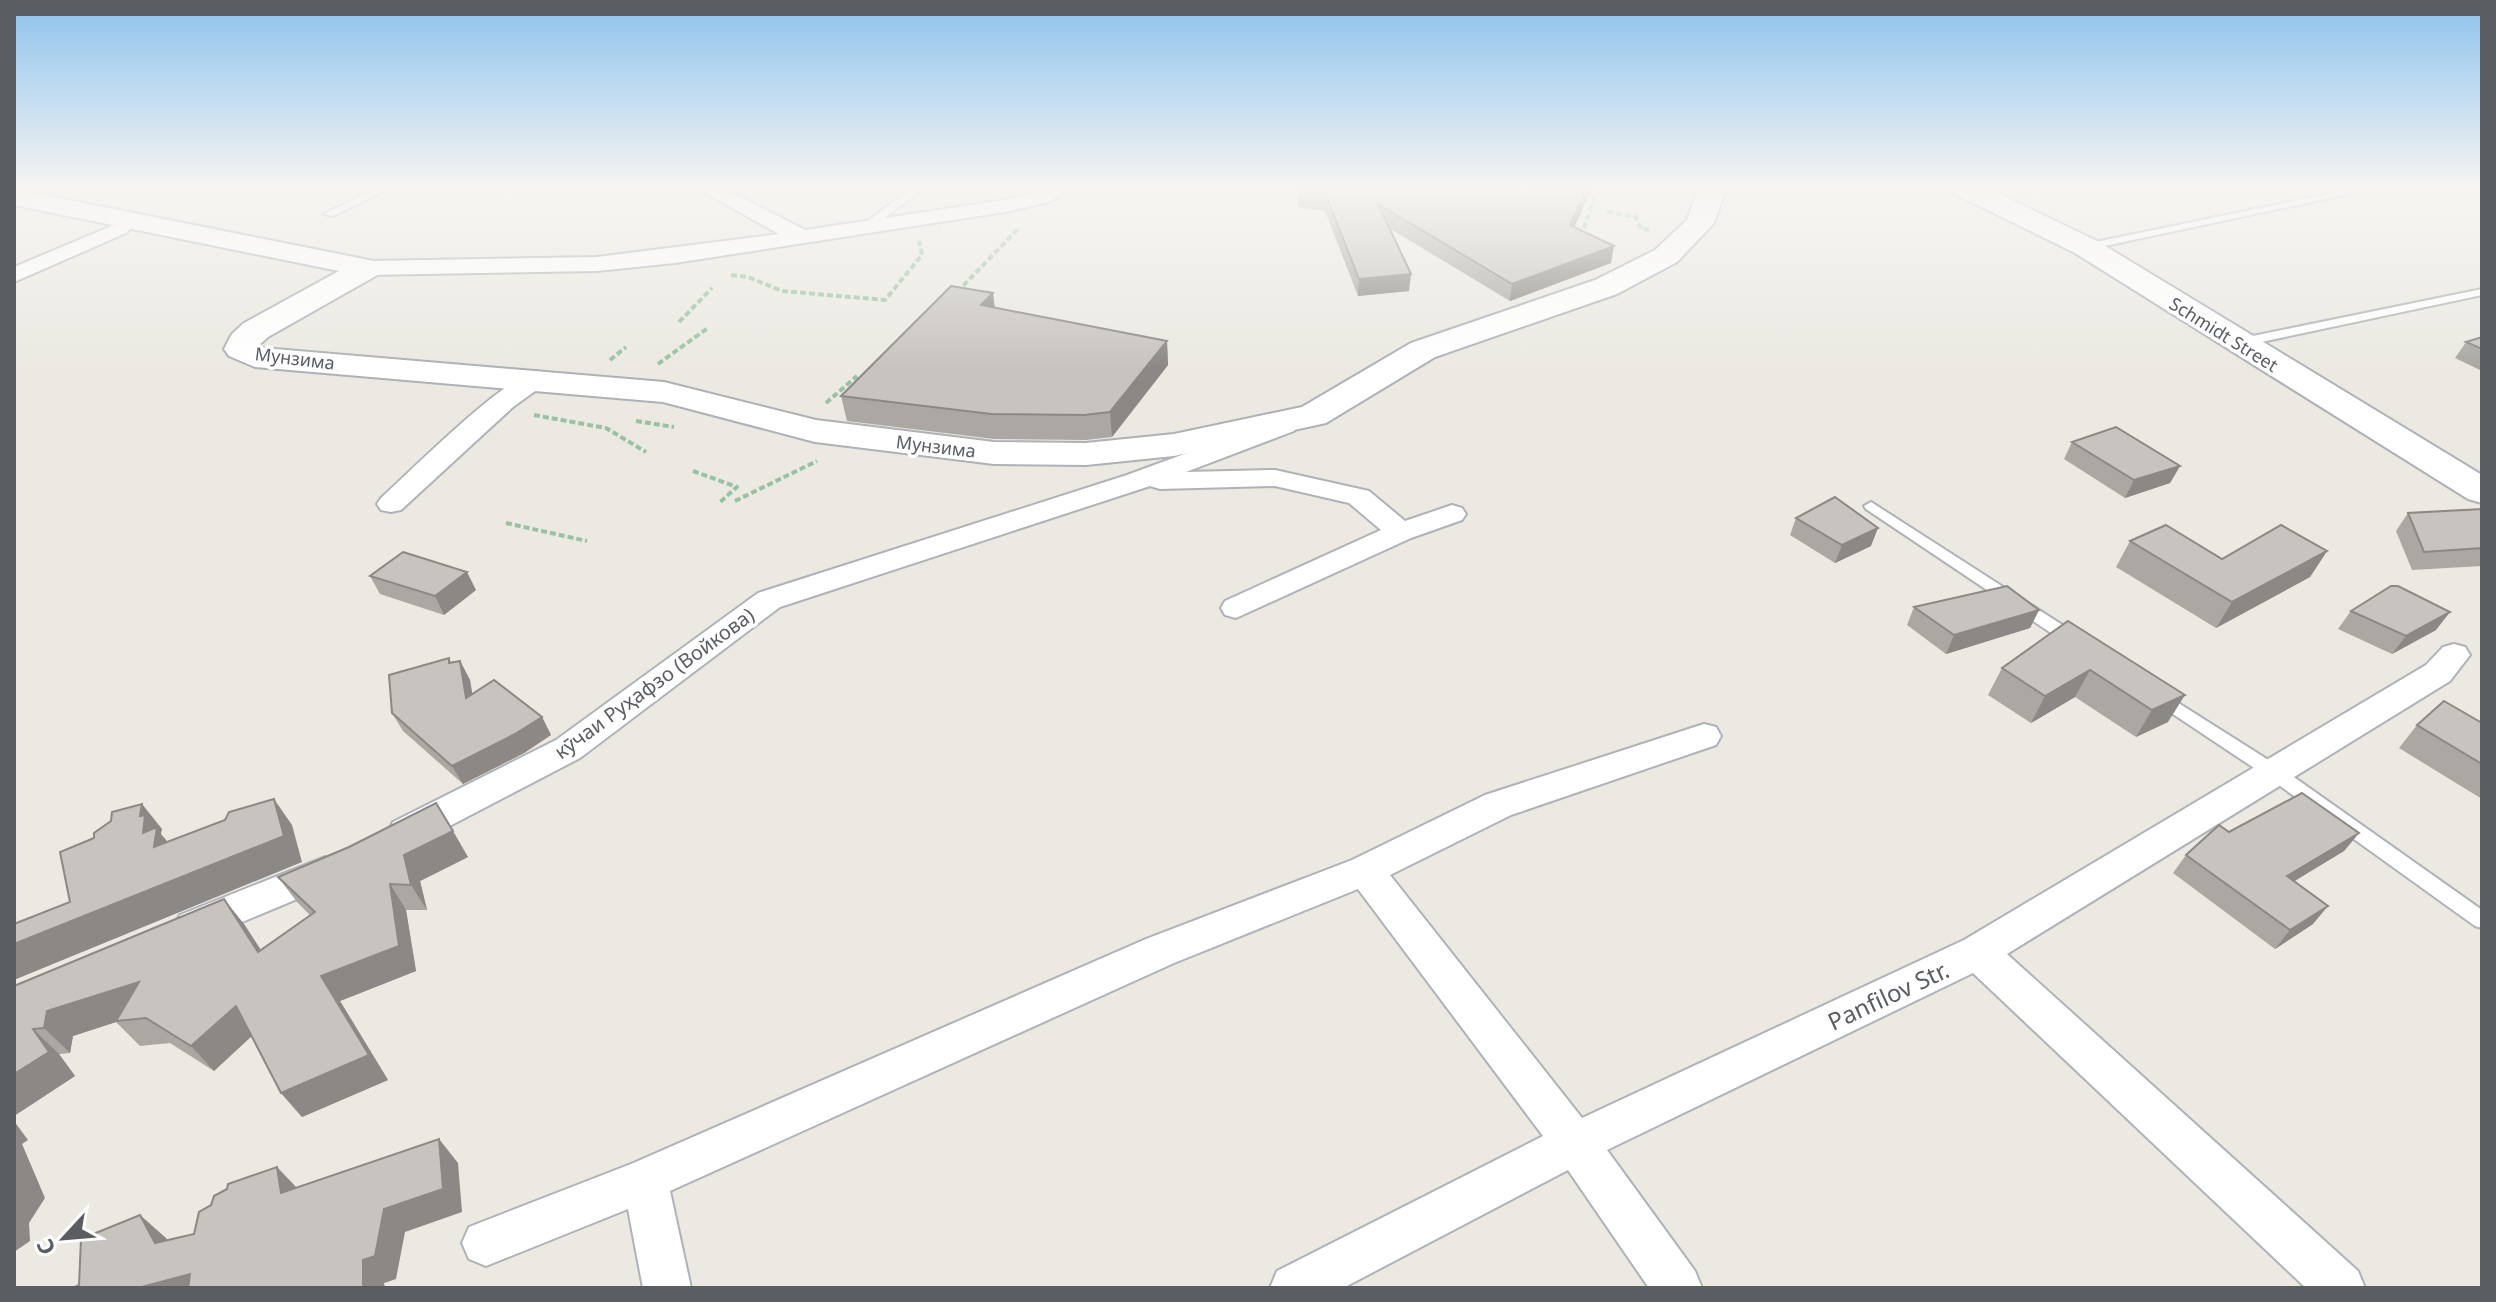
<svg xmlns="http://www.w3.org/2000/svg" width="2496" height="1302" font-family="'Noto Sans',sans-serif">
	<rect width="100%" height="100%" fill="#ebe9e2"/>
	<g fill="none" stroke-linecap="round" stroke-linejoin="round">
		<g stroke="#afb2b6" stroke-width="4">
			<g id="lane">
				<path d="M 381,186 L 395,186 L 333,216 L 324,214 Z"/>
				<path d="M 915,186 L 927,186 L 870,229 L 862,229 L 862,225 Z"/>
				<path d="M 2366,186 L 2387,186 L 2086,250 L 2081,247 L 2086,244 Z"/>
				<path d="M 2482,289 L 2482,295 L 2238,347 L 2232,343 L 2238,339 Z"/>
				<path d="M 1871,502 L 2081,637 L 2083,641 L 2081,645 L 2069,645 L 1866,509 L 1864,506 Z"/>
				<path d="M 2161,692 L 2281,768 L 2482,910 L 2482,928 L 2475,926 L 2269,778 L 2155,702 L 2153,698 Z"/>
			</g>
		</g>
		<g stroke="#afb2b6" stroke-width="4">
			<g id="street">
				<path d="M 693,186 L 719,186 L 805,230 L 1005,200 C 1031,194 1048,186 1075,186 L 1049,202 L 1005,212 L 675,263 L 597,271 L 368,275 L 357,268 L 368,261 L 597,257 L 779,234 Z"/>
				<path d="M 119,223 L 130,229 L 126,233 L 14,282 L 14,267 Z"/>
				<path d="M 536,371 L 545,374 L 549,379 L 545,384 L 513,407 L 401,510 L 391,512 L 381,510 L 377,504 L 381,498 C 412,470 501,380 536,371 Z"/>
				<path d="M 1285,417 L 1294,419 L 1298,425 L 1294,431 L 1186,472 L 1275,470 L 1369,491 L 1405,521 L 1452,505 L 1462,508 L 1466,514 L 1462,520 L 1411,538 L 1236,618 L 1225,615 L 1221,608 L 1225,601 L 1381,530 L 1349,503 L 1275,486 L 1160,489 L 1150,486 L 780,607 L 580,758 L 419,842 L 406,846 L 393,842 L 388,832 L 393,822 L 556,740 L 758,593 L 1127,475 Z"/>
				<path d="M 2454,644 L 2465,647 L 2470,655 L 2450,681 L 2007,954 L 2358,1271 L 2365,1288 L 2306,1288 L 1973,973 L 1607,1150 L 1695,1271 L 1702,1288 L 1649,1288 L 1568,1170 L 1343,1288 L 1270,1288 L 1277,1271 L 1543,1136 L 1358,889 L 1174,963 L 670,1191 L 691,1288 L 643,1288 L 628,1209 L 486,1266 L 469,1259 L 462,1243 L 469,1227 L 631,1164 L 1146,939 L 1352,860 L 1485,795 L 1704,724 L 1716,727 L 1721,736 L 1716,745 L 1511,815 L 1390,875 L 1582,1118 L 1964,940 L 2426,665 L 2443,647 Z"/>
				<path d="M 325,857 L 338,862 L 344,872 L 338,882 L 194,942 L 180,937 L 174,926 L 180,915 Z"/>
			</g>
		</g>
		<g stroke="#aeb1b6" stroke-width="4">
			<g id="secondary">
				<path d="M 1699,186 L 1727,186 L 1714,223 L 1677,262 L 1617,294 L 1435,357 L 1326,423 L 1174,456 L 1086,465 L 994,464 L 815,442 L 663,402 L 255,367 L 229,356 L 224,349 L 232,334 L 244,323 L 339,271 L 14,205 L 14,189 L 379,262 L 383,268 L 379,274 L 268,337 L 259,345 L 263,348 L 664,382 L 816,420 L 994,442 L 1086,443 L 1174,434 L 1302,407 L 1411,343 L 1595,280 L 1655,250 L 1687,220 Z"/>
				<path d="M 1947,186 L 1983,186 L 2097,241 L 2482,475 L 2482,503 L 2468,499 L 2075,253 L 1951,192 Z"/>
			</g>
		</g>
		<g stroke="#9ac1a4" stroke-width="4" stroke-dasharray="6 3" stroke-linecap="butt">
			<path d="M 127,192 L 142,186"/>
			<path d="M 1607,212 L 1636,217 L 1641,229 L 1652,230"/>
			<path d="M 1584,228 L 1598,186"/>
			<path d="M 731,275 L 748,277 L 782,291 L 885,300 L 922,255 L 919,241"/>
			<path d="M 957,292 L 1020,227"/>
			<path d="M 679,322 L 712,288"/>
			<path d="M 610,360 L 626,347"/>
			<path d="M 658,364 L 708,328"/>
			<path d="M 826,403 L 857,376"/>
			<path d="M 534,415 L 606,428 L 646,452"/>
			<path d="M 636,421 L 674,427"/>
			<path d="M 693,471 L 737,487 L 719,503"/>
			<path d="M 735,501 L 817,461"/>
			<path d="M 506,523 L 587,541"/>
		</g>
		<use href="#lane" fill="#fff" fill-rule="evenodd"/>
		<use href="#street" fill="#fff" fill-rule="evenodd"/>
		<use href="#secondary" fill="#fff" fill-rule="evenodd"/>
	</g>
	<g fill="#aba8a3">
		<path d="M 1593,186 L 1583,207 L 1582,207 L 1574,227 L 1611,263 L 1510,301 L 1389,228 L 1409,291 L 1358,296 L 1325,211 L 1298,207 L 1298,191 Z"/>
		<path d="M 995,307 L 1167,341 L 1168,365 L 1112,437 L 1086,440 L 994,439 L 847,421 L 841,396 Z"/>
		<path d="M 2482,337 L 2482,371 L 2455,358 L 2466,342 Z"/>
		<path d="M 2072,442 L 2180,466 L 2170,483 L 2125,498 L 2064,459 Z"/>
		<path d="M 2482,509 L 2482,566 L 2412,570 L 2396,531 L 2408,513 Z"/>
		<path d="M 1796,518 L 1871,546 L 1835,563 L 1790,535 Z"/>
		<path d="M 2130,541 L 2222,559 L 2327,551 L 2310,577 L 2216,628 L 2116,567 Z"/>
		<path d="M 370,576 L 476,590 L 444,615 L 380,594 Z"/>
		<path d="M 1914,607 L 2039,610 L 2030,628 L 1946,654 L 1907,625 Z"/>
		<path d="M 2351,611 L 2436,630 L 2392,654 L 2338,629 Z"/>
		<path d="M 2068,621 L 2168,722 L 2136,737 L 2075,697 L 2031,723 L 1988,695 L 2002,668 Z"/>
		<path d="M 449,658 L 451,662 L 460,661 L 470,680 L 472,694 L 542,717 L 551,735 L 524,753 L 463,784 L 403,731 L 392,713 Z"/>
		<path d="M 2482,723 L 2482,799 L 2399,748 L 2417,725 Z"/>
		<path d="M 2359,833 L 2344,851 L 2294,881 L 2313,924 L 2275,949 L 2173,873 L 2186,855 Z"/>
		<path d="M 468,857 L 420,881 L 427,910 L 406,910 L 416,971 L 340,1001 L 388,1080 L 302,1117 L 281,1093 L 252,1036 L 214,1071 L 170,1043 L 140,1046 L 116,1022 L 73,1036 L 70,1053 L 59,1054 L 75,1076 L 14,1116 L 14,986 L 244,924 L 261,950 L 310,915 L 297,902 L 278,877 Z"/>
	</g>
	<g fill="#8b8885">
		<path d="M 1588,186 L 1593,186 L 1583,207 L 1586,191 Z"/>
		<path d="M 1584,195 L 1582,211 L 1567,242 L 1570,225 Z"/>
		<path d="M 1614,246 L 1611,263 L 1510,301 L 1512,284 Z"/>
		<path d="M 1411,274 L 1409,291 L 1358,296 L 1359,279 Z"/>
		<path d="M 993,293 L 996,317 L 981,305 Z"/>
		<path d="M 1167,341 L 1168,365 L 1112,437 L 1110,412 Z"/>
		<path d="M 2180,466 L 2170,483 L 2125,498 L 2134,480 Z"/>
		<path d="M 1878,528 L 1871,546 L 1835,563 L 1842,545 Z"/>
		<path d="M 2327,551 L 2310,577 L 2216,628 L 2232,602 Z"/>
		<path d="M 467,572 L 476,590 L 444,615 L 435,596 Z"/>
		<path d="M 2039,610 L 2030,628 L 1946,654 L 1954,635 Z"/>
		<path d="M 2450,612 L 2436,630 L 2392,654 L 2406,636 Z"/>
		<path d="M 460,661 L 470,680 L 476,716 L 466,698 Z"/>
		<path d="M 2090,670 L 2075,697 L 2031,723 L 2045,696 Z"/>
		<path d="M 2185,695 L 2168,722 L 2136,737 L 2152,710 Z"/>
		<path d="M 542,717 L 551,735 L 524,753 L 463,784 L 452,766 Z"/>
		<path d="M 274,799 L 292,825 L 302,862 L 14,980 L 14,944 Z"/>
		<path d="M 142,804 L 162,829 L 161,834 L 177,853 L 175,872 L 143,833 L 140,816 Z"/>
		<path d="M 453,831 L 468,857 L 420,881 L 427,910 L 411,885 L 404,855 Z"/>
		<path d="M 2359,833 L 2344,851 L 2273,894 L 2287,876 Z"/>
		<path d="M 390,884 L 406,910 L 416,971 L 340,1001 L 388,1080 L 302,1117 L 281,1093 L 321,976 Z"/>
		<path d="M 224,899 L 244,924 L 278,977 L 258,952 Z"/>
		<path d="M 2328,906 L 2313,924 L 2275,949 L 2290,930 Z"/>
		<path d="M 139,982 L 162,1007 L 73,1036 L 70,1053 L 44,1028 L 47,1011 Z"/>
		<path d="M 236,1006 L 257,1031 L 214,1071 L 191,1046 Z"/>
		<path d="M 33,1029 L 59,1054 L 75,1076 L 14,1116 L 14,1074 Z"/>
		<path d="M 14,1121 L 28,1140 L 22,1144 L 45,1198 L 29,1223 L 30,1241 L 14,1252 Z"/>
		<path d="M 439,1139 L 458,1163 L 462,1212 L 405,1232 L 396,1279 L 384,1283 L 385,1288 L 363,1288 L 363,1260 L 384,1209 Z"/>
		<path d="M 277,1167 L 299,1190 L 281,1193 Z"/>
		<path d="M 140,1215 L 166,1238 L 181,1266 L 155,1243 Z"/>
		<path d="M 190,1274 L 206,1288 L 138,1288 Z"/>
	</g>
	<g fill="#c7c3be" stroke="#8b8885" stroke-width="2">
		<path d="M 1302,186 L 1588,186 L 1586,191 L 1581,190 L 1584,195 L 1570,225 L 1614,246 L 1512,284 L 1378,204 L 1411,274 L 1359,279 L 1326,195 L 1298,191 Z"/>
		<path d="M 951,286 L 993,293 L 981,305 L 1167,341 L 1110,412 L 1084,415 L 991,414 L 841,396 Z"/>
		<path d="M 2482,337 L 2482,349 L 2466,342 Z"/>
		<path d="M 2116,427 L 2180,466 L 2134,480 L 2072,442 Z"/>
		<path d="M 1835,497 L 1878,528 L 1842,545 L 1796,518 Z"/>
		<path d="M 2482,509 L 2482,548 L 2424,552 L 2408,513 Z"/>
		<path d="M 2166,525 L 2222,559 L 2281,525 L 2327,551 L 2232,602 L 2130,541 Z"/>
		<path d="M 403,552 L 467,572 L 435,596 L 370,576 Z"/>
		<path d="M 2007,586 L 2039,610 L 1954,635 L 1914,607 Z"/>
		<path d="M 2391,586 L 2398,586 L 2450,612 L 2406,636 L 2351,611 Z"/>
		<path d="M 2068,621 L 2185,695 L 2152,710 L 2090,670 L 2045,696 L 2002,668 Z"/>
		<path d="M 449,658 L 449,663 L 460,661 L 466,698 L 494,680 L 542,717 L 515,734 L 452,766 L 392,713 L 389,675 Z"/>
		<path d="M 2444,701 L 2482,723 L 2482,764 L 2417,725 Z"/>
		<path d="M 2302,793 L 2359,833 L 2287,876 L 2328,906 L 2290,930 L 2186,855 L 2219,825 L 2229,832 Z"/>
		<path d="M 274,799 L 284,836 L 14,944 L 14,924 L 70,902 L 60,852 L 94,838 L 94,833 L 111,821 L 112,812 L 142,804 L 140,816 L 145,815 L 143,833 L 157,827 L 154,847 L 225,820 L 229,812 Z"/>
		<path d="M 436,803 L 453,831 L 404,855 L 411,885 L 390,884 L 399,946 L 321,976 L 369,1055 L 281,1093 L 236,1006 L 191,1046 L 146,1018 L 116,1021 L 139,982 L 47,1011 L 44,1028 L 33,1029 L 49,1052 L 14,1074 L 14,986 L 224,899 L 258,952 L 315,912 L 278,877 L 349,847 Z"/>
		<path d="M 439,1139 L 443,1189 L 384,1209 L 375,1256 L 363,1260 L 363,1288 L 188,1288 L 190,1274 L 138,1288 L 73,1288 L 79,1285 L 81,1239 L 140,1215 L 155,1243 L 194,1234 L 199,1212 L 211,1205 L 214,1196 L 227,1189 L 228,1184 L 277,1167 L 281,1193 Z"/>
	</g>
	<linearGradient id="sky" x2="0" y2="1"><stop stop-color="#8ec2ed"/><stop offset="0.51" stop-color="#f6f5f2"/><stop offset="1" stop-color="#f6f5f2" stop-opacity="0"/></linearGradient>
	<rect width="2496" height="368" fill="url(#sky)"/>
	<g text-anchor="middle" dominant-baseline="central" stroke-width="7" stroke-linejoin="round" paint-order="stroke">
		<g font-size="18" fill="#5a5d61" stroke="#fff">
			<text transform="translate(2224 334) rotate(32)">Schmidt Street</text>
			<text transform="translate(295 358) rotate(7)">Мунзима</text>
			<text transform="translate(936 446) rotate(7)">Мунзима</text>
		</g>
		<g font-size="20" fill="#5a5d61" stroke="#fff">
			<text transform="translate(654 683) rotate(-36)">кӯчаи Руҳафзо (Войкова)</text>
		</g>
		<g font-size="24" fill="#5a5d61" stroke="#fff">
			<text transform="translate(1888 995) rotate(-25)">Panfilov Str.</text>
		</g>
	</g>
	<rect width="2496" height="1302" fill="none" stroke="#5a5d61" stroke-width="32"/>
	<g transform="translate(64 1238) rotate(244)" stroke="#ffffff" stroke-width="6" paint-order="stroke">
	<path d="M0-6L14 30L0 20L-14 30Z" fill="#5a5d61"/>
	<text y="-12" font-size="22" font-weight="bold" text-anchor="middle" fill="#5a5d61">С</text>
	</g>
</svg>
